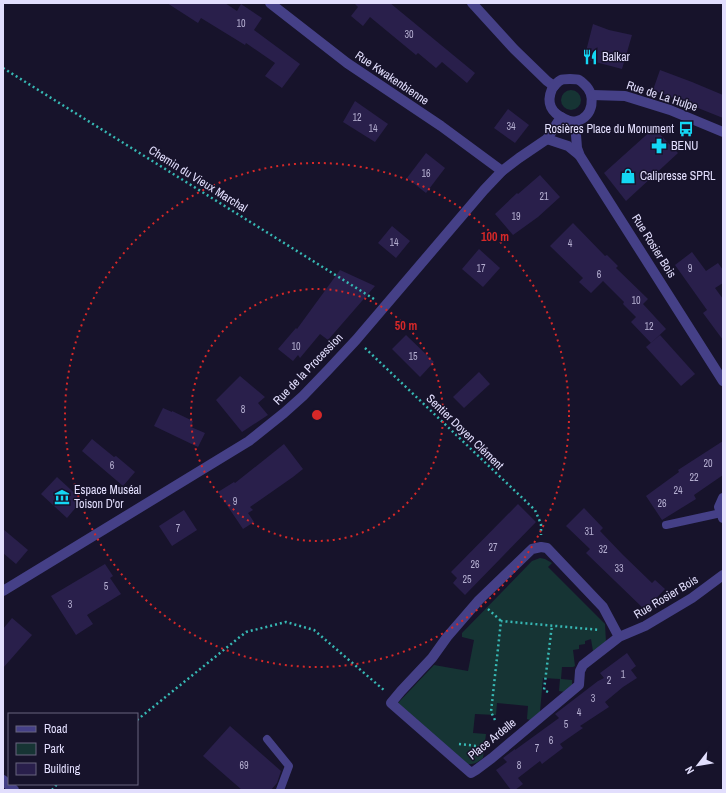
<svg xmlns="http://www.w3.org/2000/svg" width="726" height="793" font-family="'Archivo Narrow',sans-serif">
	<rect width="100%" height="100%" fill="#17132b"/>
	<g fill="#163434">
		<circle cx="571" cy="100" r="10"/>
		<path d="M 540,558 L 545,559 L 552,563 L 548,567 L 605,624 L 606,642 L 593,651 L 591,639 L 585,641 L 585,644 L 579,645 L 579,649 L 573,650 L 575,666 L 573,667 L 562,667 L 561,679 L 572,680 L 572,687 L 565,692 L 559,691 L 560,679 L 543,678 L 540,712 L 530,720 L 527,719 L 528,706 L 497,703 L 496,715 L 475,714 L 473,733 L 486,734 L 483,758 C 478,762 474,765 467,764 L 398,703 L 434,665 L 468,671 L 474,640 L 462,637 L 462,633 L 532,561 Z"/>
	</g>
	<g fill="#291f4b">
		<path d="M 167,3 L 225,3 L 237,11 L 241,4 L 262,18 L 254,30 L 300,64 L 282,88 L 265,76 L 275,63 L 246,43 L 245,45 L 201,18 L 198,23 Z"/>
		<path d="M 354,3 L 390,3 L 475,73 L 467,83 L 442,62 L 436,68 L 418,53 L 416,55 L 370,17 L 363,26 L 351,16 L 358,7 Z"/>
		<path d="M 593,24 L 609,30 L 632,35 L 622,69 L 584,59 Z"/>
		<path d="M 660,70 L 692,82 L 723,95 L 723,118 L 653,90 Z"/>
		<path d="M 355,101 L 388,124 L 375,142 L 343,122 Z"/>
		<path d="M 508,109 L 529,125 L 515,143 L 494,128 Z"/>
		<path d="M 654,128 L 678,153 L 626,201 L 604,173 Z"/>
		<path d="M 426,153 L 445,168 L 426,193 L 407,178 Z"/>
		<path d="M 540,175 L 560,197 L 538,217 L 513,235 L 495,214 L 517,193 L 518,194 Z"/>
		<path d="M 573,223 L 605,256 L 607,255 L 618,266 L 616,268 L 648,299 L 643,304 L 666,329 L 651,343 L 631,322 L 636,317 L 623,304 L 624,302 L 603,281 L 591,293 L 579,282 L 583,278 L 550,246 Z"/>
		<path d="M 392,226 L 410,241 L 396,258 L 378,243 Z"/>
		<path d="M 479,249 L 500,268 L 483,287 L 462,269 Z"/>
		<path d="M 692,252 L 706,271 L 718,263 L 723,270 L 723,283 L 715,288 L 723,299 L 723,340 L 703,313 L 707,310 L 675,265 Z"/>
		<path d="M 340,270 L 375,286 L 328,340 L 320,334 L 300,358 L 298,355 L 293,361 L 278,349 L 296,328 L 297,329 Z"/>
		<path d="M 406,335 L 434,362 L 420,377 L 392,349 Z"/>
		<path d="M 660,335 L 695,374 L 681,386 L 646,347 Z"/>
		<path d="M 479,372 L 490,384 L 464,408 L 453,397 Z"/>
		<path d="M 240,376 L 265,397 L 258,403 L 268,415 L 242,432 L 216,400 Z"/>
		<path d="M 163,408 L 172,412 L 172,411 L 193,421 L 191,427 L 205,433 L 198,447 L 154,426 Z"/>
		<path d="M 92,439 L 114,457 L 116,456 L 135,472 L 123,486 L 82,451 Z"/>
		<path d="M 723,441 L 723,475 L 694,495 L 696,499 L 662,520 L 646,496 L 679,472 L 678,470 Z"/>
		<path d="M 284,444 L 303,469 L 293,477 L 250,507 L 253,510 L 248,513 L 254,522 L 243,529 L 218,492 L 234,482 L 235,483 Z"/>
		<path d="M 57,477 L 82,500 L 67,518 L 41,494 Z"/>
		<path d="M 518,504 L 536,522 L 465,595 L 453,583 L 457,578 L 451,572 Z"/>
		<path d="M 584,508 L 603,528 L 600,531 L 623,555 L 652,583 L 655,580 L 665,589 L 645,610 L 586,553 L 590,549 L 566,526 Z"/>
		<path d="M 184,510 L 197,530 L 172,546 L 159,526 Z"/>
		<path d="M 3,529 L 28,550 L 16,564 L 3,553 Z"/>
		<path d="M 105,564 L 113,576 L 110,578 L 121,594 L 87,615 L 93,624 L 76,635 L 51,596 Z"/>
		<path d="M 12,618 L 32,635 L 3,668 L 3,629 Z"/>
		<path d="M 627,653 L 636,666 L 631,670 L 637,678 L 623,687 L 605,702 L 609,707 L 580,726 L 583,728 L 560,744 L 563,748 L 542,764 L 540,761 L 518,778 L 523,784 L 515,790 L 511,790 L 496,770 L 507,762 L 503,758 L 515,749 L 515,750 L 559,718 L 555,714 L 598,681 L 604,678 L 600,673 Z"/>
		<path d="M 230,726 L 281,771 L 277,783 L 271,790 L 242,790 L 203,756 Z"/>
	</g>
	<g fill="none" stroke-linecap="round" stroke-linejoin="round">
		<g stroke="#37b8b4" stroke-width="2.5" stroke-dasharray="2 3" stroke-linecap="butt">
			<path d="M 3,68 L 374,299"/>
			<path d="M 365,348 L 535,510 L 541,524 L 541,535"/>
			<path d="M 488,609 L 501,621"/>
			<path d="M 548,692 L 544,690 L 552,625"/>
			<path d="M 137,720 L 246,632 L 286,622 L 314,630 L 385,691"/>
			<path d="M 495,720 L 491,712 L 501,621 L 600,630"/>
			<path d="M 459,744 L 486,747"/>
			<path d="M 52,790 L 57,784"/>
		</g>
		<g stroke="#454087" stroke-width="8">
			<path d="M 666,525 L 721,513"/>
			<path d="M 267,739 L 289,766 L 280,790"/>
		</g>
		<g stroke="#454087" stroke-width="10">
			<path d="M 270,3 L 347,63 L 441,126 L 502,171"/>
			<path d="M 575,122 L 577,148 L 580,156 L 723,381"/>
			<path d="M 547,139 L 568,146 L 579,155"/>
			<path d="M 723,498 L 719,507 L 723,518"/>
			<path d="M 3,591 L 249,441 L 284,413 L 303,396 L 328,370 L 356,340 L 484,190 L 502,171 L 519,158 L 547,139 L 561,117"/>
			<path d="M 619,637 L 603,607 L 547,548 L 541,547 L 532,549 L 479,600 L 447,637 L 432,658 L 401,691 L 391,703 L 471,773 L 476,770 L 492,758 L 579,685 L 580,671 L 583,665 L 619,637 L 645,626 L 692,598 L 723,575"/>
			<path d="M 3,780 L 14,790"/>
		</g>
		<g stroke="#454087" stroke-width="10">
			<path d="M 472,3 L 514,49 L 547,81 L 554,86"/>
			<path d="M 570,79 C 573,79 577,79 579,80 C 581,81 583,83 584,84 C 597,95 593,117 577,121 C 573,122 568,121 565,119 C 551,113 546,103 552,89 C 554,86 557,82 561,80 C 563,79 567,79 570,79 Z"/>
			<path d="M 592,95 L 625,96 L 670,110 L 723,132"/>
		</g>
	</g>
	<g fill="none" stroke="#d62828" stroke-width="2" stroke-dasharray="2 4">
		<circle cx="317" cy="415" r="126"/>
		<circle cx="317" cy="415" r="252"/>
	</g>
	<defs>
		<g id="restaurant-bare" transform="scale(1.2)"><path d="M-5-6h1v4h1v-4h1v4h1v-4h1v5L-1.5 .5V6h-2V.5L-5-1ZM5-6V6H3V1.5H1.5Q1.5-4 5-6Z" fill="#14d7f4" stroke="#17132b" stroke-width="2.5" paint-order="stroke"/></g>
		<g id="bus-bare" transform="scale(1.2)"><path d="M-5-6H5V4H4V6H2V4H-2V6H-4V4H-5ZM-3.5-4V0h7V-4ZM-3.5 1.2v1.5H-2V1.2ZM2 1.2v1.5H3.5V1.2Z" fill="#14d7f4" stroke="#17132b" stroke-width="2.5" paint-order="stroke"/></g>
		<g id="pharmacy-bare" transform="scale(1.2)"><path d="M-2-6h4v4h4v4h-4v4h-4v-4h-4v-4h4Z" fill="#14d7f4" stroke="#17132b" stroke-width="2.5" paint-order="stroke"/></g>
		<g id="shop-bare" transform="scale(1.2)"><path d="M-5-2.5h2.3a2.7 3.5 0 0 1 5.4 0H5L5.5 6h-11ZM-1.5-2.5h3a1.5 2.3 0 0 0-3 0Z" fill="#14d7f4" stroke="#17132b" stroke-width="2.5" paint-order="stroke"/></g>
		<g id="museum-bare" transform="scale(1.2)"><path d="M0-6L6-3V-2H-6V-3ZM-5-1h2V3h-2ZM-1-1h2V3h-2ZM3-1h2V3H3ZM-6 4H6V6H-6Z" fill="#14d7f4" stroke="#17132b" stroke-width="2.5" paint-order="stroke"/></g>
	</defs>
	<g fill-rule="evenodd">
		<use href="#restaurant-bare" x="590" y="57"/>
		<use href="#bus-bare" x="686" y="129"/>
		<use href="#pharmacy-bare" x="659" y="146"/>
		<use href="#shop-bare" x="628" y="176"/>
		<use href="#museum-bare" x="62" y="497"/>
	</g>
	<g text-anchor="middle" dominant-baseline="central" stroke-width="3" stroke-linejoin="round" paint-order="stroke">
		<g font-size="10" fill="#b4aed0">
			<text x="241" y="23">10</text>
			<text x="409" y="34">30</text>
			<text x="357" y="117">12</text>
			<text x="511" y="126">34</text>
			<text x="373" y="128">14</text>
			<text x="426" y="173">16</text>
			<text x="544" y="196">21</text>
			<text x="516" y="216">19</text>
			<text x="394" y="242">14</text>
			<text x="570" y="243">4</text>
			<text x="481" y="268">17</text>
			<text x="690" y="268">9</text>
			<text x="599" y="274">6</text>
			<text x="636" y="300">10</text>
			<text x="649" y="326">12</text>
			<text x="296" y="346">10</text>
			<text x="413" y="356">15</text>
			<text x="243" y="409">8</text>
			<text x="708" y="463">20</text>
			<text x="112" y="465">6</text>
			<text x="694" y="477">22</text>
			<text x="678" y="490">24</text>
			<text x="235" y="501">9</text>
			<text x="662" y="503">26</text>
			<text x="178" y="528">7</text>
			<text x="589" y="531">31</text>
			<text x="493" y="547">27</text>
			<text x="603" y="549">32</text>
			<text x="475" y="564">26</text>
			<text x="619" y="568">33</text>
			<text x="467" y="579">25</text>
			<text x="106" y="586">5</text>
			<text x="70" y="604">3</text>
			<text x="623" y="674">1</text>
			<text x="609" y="680">2</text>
			<text x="593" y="698">3</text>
			<text x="579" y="712">4</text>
			<text x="566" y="724">5</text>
			<text x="551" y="740">6</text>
			<text x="537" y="748">7</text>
			<text x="244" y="765">69</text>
			<text x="519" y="765">8</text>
		</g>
		<g font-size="12" fill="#e2defd" stroke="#17132b" text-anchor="start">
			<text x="602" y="57">Balkar</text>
			<text x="674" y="129" text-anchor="end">Rosières Place du Monument</text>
			<text x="671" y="146">BENU</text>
			<text x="640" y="176">Calipresse SPRL</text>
			<text x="74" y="490">Espace Muséal<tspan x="74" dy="14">Toison D'or</tspan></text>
		</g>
		<g font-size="12" fill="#e2defd" stroke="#17132b">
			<text transform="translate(392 78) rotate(34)">Rue Kwakenbienne</text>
			<text transform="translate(662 96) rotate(18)">Rue de La Hulpe</text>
			<text transform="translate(198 179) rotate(32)">Chemin du Vieux Marchal</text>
			<text transform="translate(654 246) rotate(58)">Rue Rosier Bois</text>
			<text transform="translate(308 369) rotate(-46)">Rue de la Procession</text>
			<text transform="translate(465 432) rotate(44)">Sentier Doyen Clément</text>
			<text transform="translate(666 597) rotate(-31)">Rue Rosier Bois</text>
			<text transform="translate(492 739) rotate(-39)">Place Ardelle</text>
		</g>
	</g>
	<circle cx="317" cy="415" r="6" fill="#d62828" stroke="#17132b" stroke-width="2"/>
	<g font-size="12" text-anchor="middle" font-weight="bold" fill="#d62828" stroke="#17132b" stroke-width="3" stroke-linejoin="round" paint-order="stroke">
		<text x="495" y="241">100 m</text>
		<text x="406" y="330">50 m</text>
	</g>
	<rect width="726" height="793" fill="none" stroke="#e2defd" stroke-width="8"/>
	<rect x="8" y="713" width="130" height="72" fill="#17132b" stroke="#68647f"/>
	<rect x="16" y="726" width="20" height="6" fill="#454087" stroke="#68647f"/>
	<text x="44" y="733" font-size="12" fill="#e2defd">Road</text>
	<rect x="16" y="743" width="20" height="12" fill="#163434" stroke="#68647f"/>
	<text x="44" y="753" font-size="12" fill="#e2defd">Park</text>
	<rect x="16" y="763" width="20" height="12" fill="#291f4b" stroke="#68647f"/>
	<text x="44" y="773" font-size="12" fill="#e2defd">Building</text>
	<g transform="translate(698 765) rotate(239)" stroke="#17132b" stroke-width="3" paint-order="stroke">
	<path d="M0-3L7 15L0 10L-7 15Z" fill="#e2defd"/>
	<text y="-6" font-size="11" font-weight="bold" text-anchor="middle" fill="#e2defd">N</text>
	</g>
</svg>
